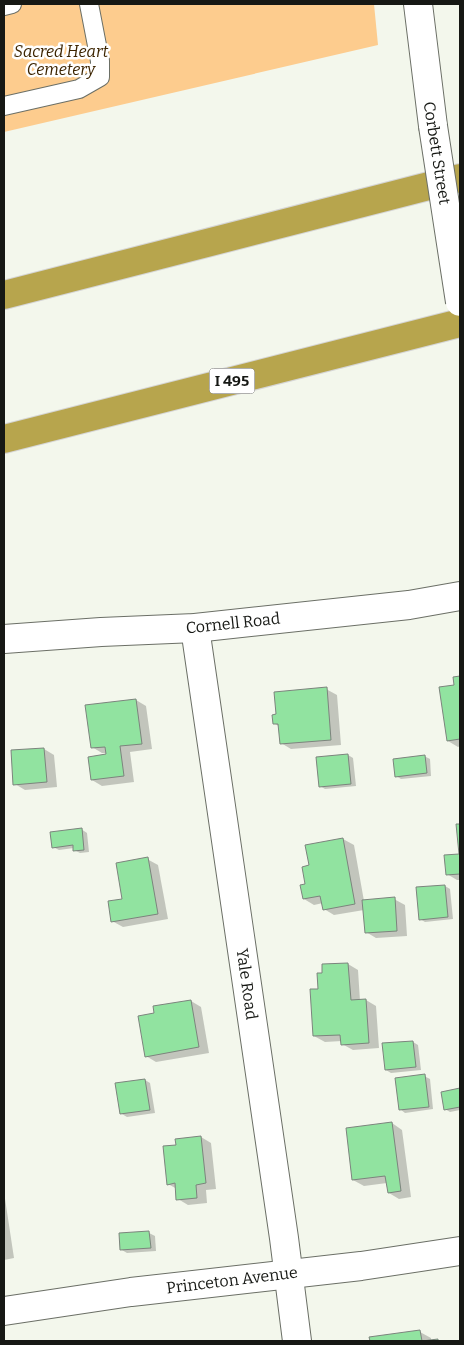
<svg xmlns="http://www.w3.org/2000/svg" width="464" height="1345" font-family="Bitter,serif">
	<rect width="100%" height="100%" fill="#f3f7ec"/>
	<path fill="#fdcc8e" d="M 4,4 L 374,4 L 378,45 L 4,132 Z"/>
	<g fill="#0003">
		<path d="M 460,677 L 460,746 L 458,747 L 448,741 L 455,686 L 454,678 Z"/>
		<path d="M 326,689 L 337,695 L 341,745 L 291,749 L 281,743 L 280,727 L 274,723 Z"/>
		<path d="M 136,700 L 146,706 L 152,749 L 130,752 L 134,782 L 102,786 L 92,780 L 108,756 L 107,753 L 102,753 L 92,747 Z"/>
		<path d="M 44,749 L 54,755 L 57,787 L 25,790 L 15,784 Z"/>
		<path d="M 348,755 L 353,758 L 356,786 L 325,789 L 320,786 L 318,758 Z"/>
		<path d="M 424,756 L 430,759 L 431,776 L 401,779 L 396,776 Z"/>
		<path d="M 81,829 L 87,833 L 89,852 L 80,853 L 74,850 L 74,848 L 59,850 L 53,847 Z"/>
		<path d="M 343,839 L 354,845 L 364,901 L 394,899 L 405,905 L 407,936 L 376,938 L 366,932 L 364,910 L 334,915 L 324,909 L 323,903 L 314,905 L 304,899 L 310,866 Z"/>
		<path d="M 460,855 L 460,880 L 457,880 L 447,874 L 445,856 Z"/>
		<path d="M 147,859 L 158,865 L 168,919 L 123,927 L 112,921 Z"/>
		<path d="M 445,886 L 450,889 L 453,919 L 425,922 L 420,919 Z"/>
		<path d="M 348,964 L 358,970 L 360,1001 L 366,1000 L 376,1006 L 379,1048 L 353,1050 L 342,1044 L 342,1041 L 325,1042 L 314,1036 L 319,990 L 323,974 Z"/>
		<path d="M 191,1001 L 201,1007 L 209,1053 L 156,1062 L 146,1056 L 156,1014 Z"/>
		<path d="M 413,1042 L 418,1045 L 421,1070 L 391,1073 L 386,1070 Z"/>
		<path d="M 424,1076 L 430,1079 L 433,1109 L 405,1113 L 400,1109 Z"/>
		<path d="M 145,1080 L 150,1083 L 155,1113 L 127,1117 L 122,1114 Z"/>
		<path d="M 460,1090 L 460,1110 L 450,1112 L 445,1109 L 442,1093 Z"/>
		<path d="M 392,1123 L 402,1130 L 411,1197 L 399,1199 L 389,1193 L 387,1183 L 364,1186 L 353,1180 Z"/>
		<path d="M 201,1137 L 211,1143 L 216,1189 L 206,1190 L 207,1203 L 188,1205 L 178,1199 L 177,1189 L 168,1184 L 177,1146 Z"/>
		<path d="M 4,1192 L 14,1258 L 4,1260 Z"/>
		<path d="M 149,1233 L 155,1236 L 156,1251 L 127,1253 L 122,1250 L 121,1234 Z"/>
		<path d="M 420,1332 L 431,1338 L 431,1341 L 438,1340 L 440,1341 L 371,1341 L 371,1338 Z"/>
	</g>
	<g fill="#91e3a0" stroke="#7c847d">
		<path d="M 460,676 L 460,739 L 447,741 L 439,687 L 454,685 L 453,677 Z"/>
		<path d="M 327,687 L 331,740 L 280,744 L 278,724 L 273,724 L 272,715 L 276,714 L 274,692 Z"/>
		<path d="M 136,699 L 142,744 L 120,746 L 124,776 L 91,780 L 88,757 L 106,754 L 105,747 L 91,748 L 85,705 Z"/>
		<path d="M 44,748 L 47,782 L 13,785 L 11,750 Z"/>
		<path d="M 348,754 L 351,784 L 319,787 L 316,757 Z"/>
		<path d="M 425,755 L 427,773 L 395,777 L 393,759 Z"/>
		<path d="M 456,824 L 460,824 L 460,874 L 446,875 L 444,855 L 459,854 Z"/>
		<path d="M 82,828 L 84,850 L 73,851 L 73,845 L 52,848 L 50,832 Z"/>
		<path d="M 343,838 L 355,904 L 323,910 L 320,896 L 303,899 L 300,885 L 305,884 L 302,867 L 309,865 L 305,845 Z"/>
		<path d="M 148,857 L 158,914 L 111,922 L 108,901 L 122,899 L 116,863 Z"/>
		<path d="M 445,885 L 448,917 L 419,920 L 416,887 Z"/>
		<path d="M 395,897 L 397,931 L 365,933 L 362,900 Z"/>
		<path d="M 348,963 L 351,1000 L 366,999 L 369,1043 L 341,1045 L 340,1035 L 313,1036 L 310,989 L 318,989 L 317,973 L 322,973 L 322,964 Z"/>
		<path d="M 191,1000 L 199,1047 L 145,1057 L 138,1016 L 154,1013 L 153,1006 Z"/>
		<path d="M 413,1041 L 416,1067 L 385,1070 L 382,1043 Z"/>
		<path d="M 425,1074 L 429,1107 L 399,1110 L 395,1078 Z"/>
		<path d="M 145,1079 L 150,1110 L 120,1114 L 115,1083 Z"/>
		<path d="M 460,1088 L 460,1107 L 444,1110 L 441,1092 Z"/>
		<path d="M 392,1122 L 401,1191 L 388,1193 L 385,1176 L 352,1180 L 346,1128 Z"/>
		<path d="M 201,1136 L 206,1183 L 196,1185 L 197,1198 L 176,1200 L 175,1183 L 167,1185 L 163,1146 L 176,1145 L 175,1139 Z"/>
		<path d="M 149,1231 L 151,1248 L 120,1250 L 119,1233 Z"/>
		<path d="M 420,1330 L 422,1341 L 438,1339 L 438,1341 L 370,1341 L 369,1337 Z"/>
	</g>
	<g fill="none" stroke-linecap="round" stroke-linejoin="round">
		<g stroke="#6b6f66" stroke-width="20">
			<g id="service">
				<path d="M 4,6 L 12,4"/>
				<path d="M 4,106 L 79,89 L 100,77 L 100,61 L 89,4"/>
			</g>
		</g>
		<g stroke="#6b6f66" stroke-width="30">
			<g id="minor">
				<path d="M 418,4 L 433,126"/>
				<path d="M 195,628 L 284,1238 L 297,1341"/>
				<path d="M 4,639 L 101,632 L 195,628 L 409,605 L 460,596"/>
				<path d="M 4,1311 L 131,1292 L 361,1266 L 460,1251"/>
			</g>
		</g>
		<g stroke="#d5d5d5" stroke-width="30">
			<g id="motorway">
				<path d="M 4,295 L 460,178"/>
				<path d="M 4,439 L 460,323"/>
			</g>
		</g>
		<use href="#service" stroke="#fff" stroke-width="18"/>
		<use href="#minor" stroke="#fff" stroke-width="28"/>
		<use href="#motorway" stroke="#b7a54d" stroke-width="28"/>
		<g stroke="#6b6f66" stroke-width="30" stroke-linecap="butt">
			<path id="minor-bridge" d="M 433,126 L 460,302"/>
		</g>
		<use href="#minor-bridge" stroke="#fff" stroke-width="28"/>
	</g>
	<g text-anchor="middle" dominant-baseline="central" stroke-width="5" stroke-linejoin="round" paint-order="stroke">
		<rect fill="#fff" stroke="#5c5d5a" stroke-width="1" x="209.5" y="368.5" width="45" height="25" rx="4"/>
		<g font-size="15" font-weight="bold" fill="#161814">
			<text x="232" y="381">I 495</text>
		</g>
		<g font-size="16" font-style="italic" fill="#3c2400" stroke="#fff">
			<text x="61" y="51">Sacred Heart<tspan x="61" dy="18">Cemetery</tspan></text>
		</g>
		<g font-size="16" fill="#161814" stroke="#fff">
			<text transform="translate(437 153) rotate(81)">Corbett Street</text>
			<text transform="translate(233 623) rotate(-6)">Cornell Road</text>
			<text transform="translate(247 984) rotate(82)">Yale Road</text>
			<text transform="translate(232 1280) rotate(-7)">Princeton Avenue</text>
		</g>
	</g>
	<rect width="464" height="1345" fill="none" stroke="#161814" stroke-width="10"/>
</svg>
